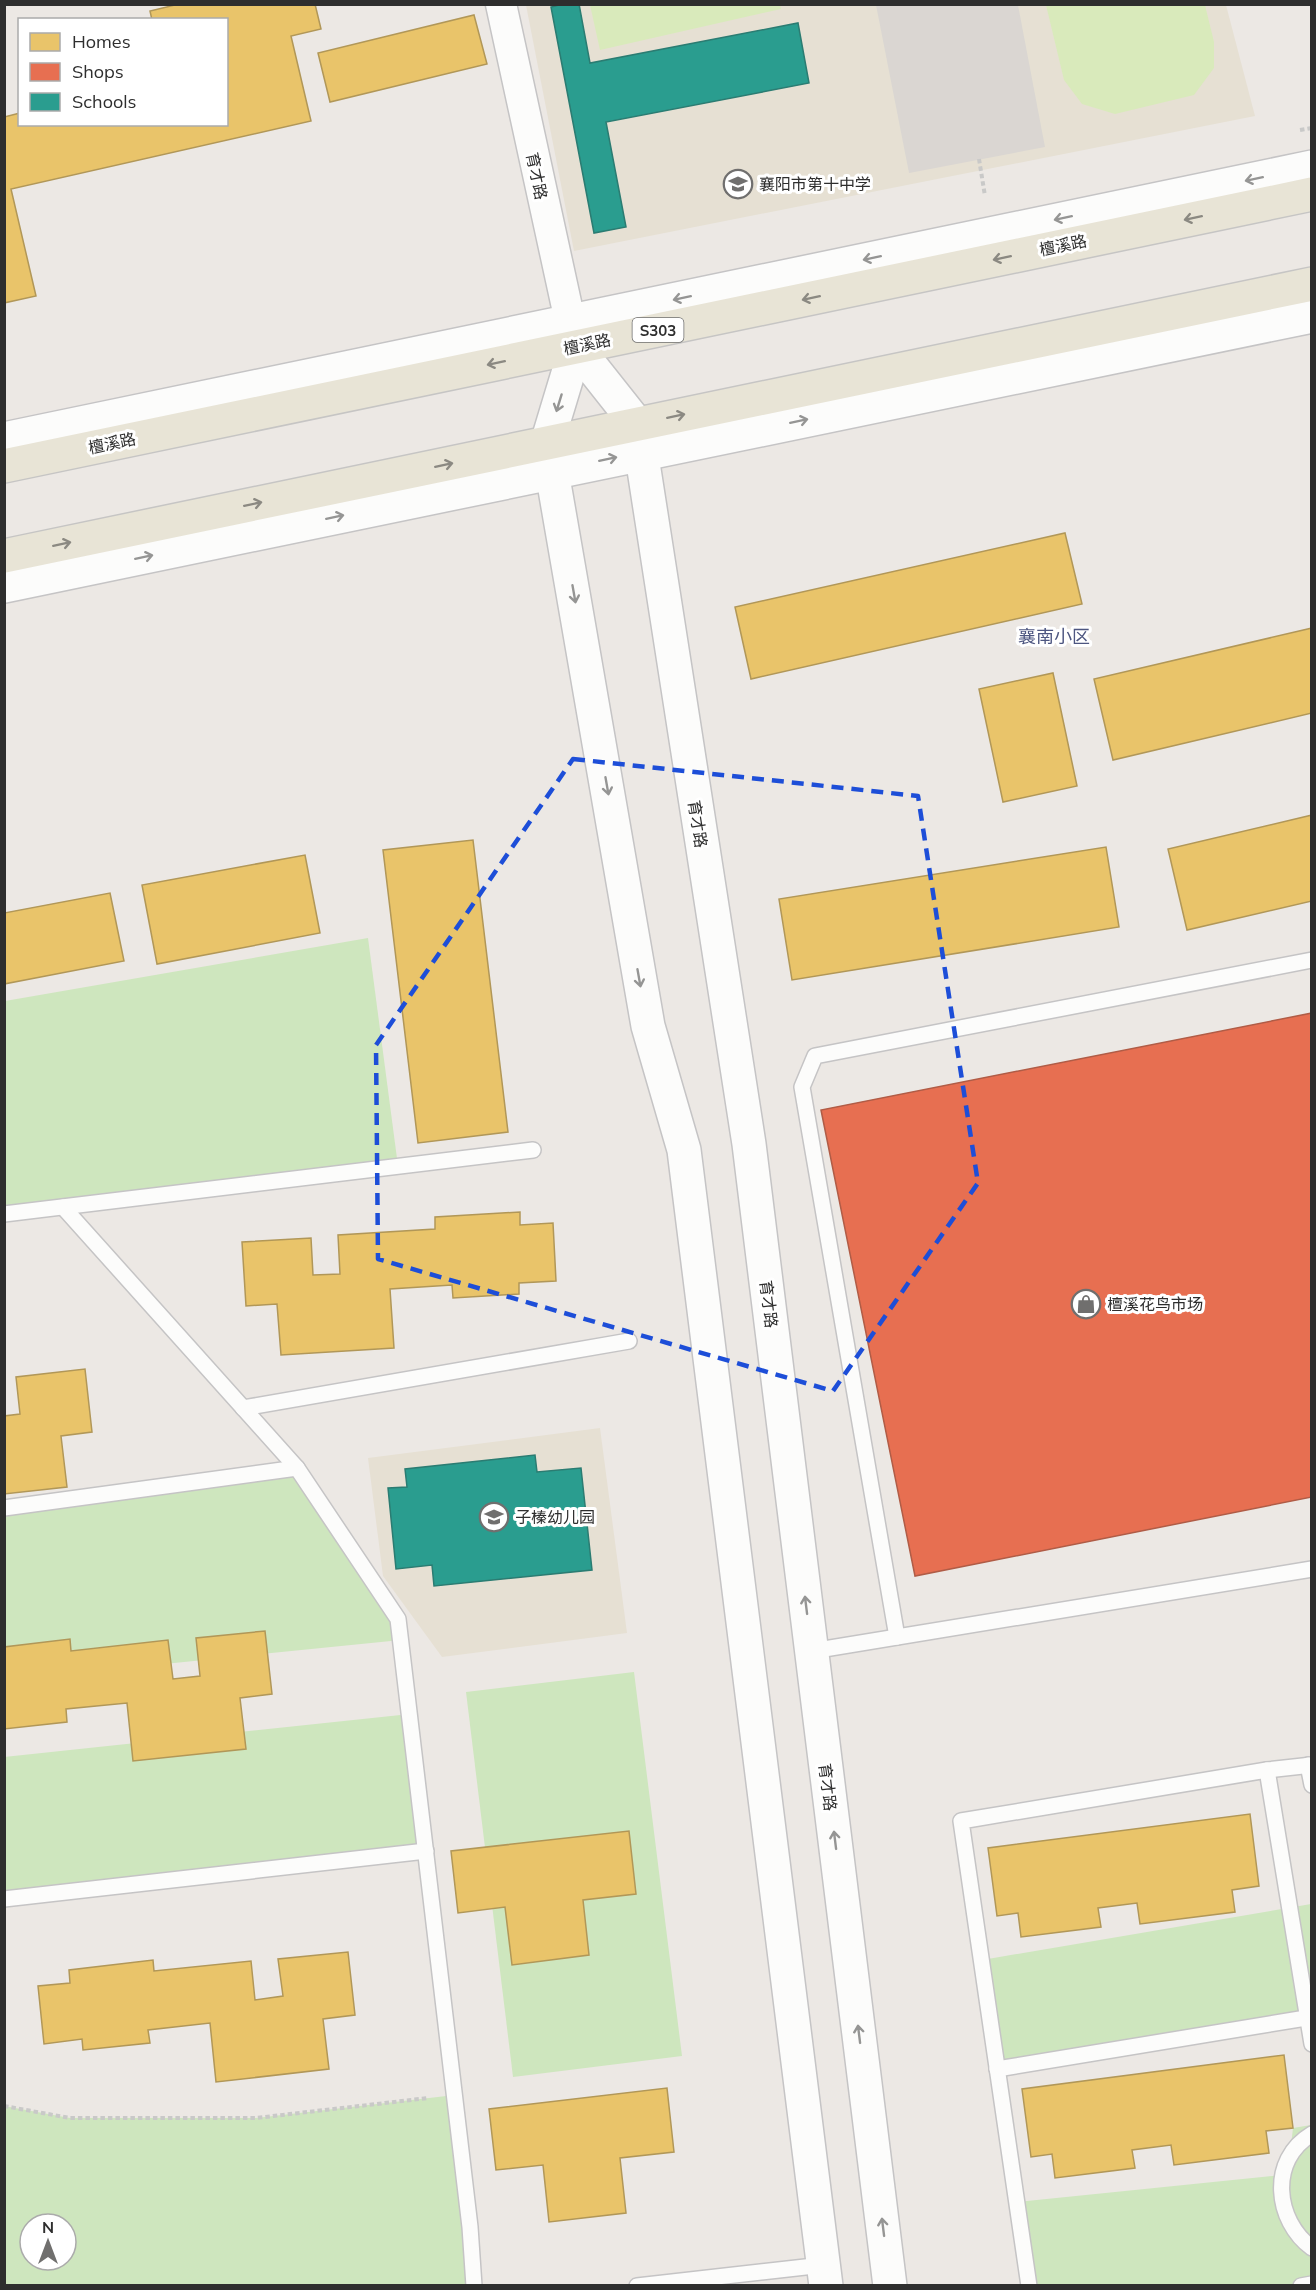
<svg xmlns="http://www.w3.org/2000/svg" width="1316" height="2290" font-family="Mulish,'Noto Sans SC',sans-serif">
	<rect width="100%" height="100%" fill="#ece8e4"/>
	<g fill="#e6e0d3">
		<path d="M 526,5 L 1226,5 L 1255,116 L 574,251 Z"/>
		<path d="M 600,1428 L 627,1633 L 442,1657 L 383,1576 L 368,1458 Z"/>
	</g>
	<g fill="#cee6be" fill-rule="evenodd">
		<path d="M 368,938 L 398,1166 L 5,1214 L 5,1001 Z"/>
		<path d="M 297,1468 L 398,1619 L 401,1640 L 5,1680 L 4,1508 Z"/>
		<path d="M 634,1672 L 682,2056 L 513,2077 L 466,1692 Z"/>
		<path d="M 410,1714 L 426,1851 L 5,1899 L 4,1757 Z"/>
		<path d="M 1311,1904 L 1311,2013 L 997,2069 L 982,1960 Z"/>
		<path d="M 455,2095 L 474,2285 L 5,2285 L 4,2106 L 70,2118 L 256,2118 ZM 30,2224 L 66,2224 L 66,2260 L 30,2260 Z"/>
		<path d="M 1311,2125 L 1311,2283 L 1291,2286 L 1029,2285 L 1017,2202 L 1282,2175 L 1290,2154 L 1293,2128 Z"/>
	</g>
	<g fill="#d9eabb">
		<path d="M 780,5 L 781,9 L 600,50 L 590,5 Z"/>
		<path d="M 1046,5 L 1205,5 L 1214,42 L 1214,68 L 1194,95 L 1115,114 L 1082,104 L 1064,80 Z"/>
	</g>
	<path fill="#dad6d2" d="M 876,5 L 1018,5 L 1045,147 L 909,173 Z"/>
	<g fill="#e9c46a" stroke="#b19758" stroke-width="1.5">
		<path d="M 179,4 L 315,4 L 321,29 L 291,36 L 311,121 L 11,189 L 36,296 L 4,303 L 4,117 L 20,113 L 20,124 L 226,124 L 226,20 L 152,20 L 150,11 Z"/>
		<path d="M 474,15 L 487,64 L 330,102 L 318,53 Z"/>
		<path d="M 1065,533 L 1082,604 L 751,679 L 735,607 Z"/>
		<path d="M 1312,628 L 1312,713 L 1113,760 L 1094,679 Z"/>
		<path d="M 1053,673 L 1077,786 L 1003,802 L 979,689 Z"/>
		<path d="M 1312,815 L 1312,901 L 1187,930 L 1168,849 Z"/>
		<path d="M 473,840 L 508,1132 L 418,1143 L 383,850 Z"/>
		<path d="M 1106,847 L 1119,927 L 792,980 L 779,899 Z"/>
		<path d="M 305,855 L 320,933 L 157,964 L 142,885 Z"/>
		<path d="M 110,893 L 124,961 L 4,984 L 4,913 Z"/>
		<path d="M 520,1212 L 520,1225 L 553,1223 L 556,1281 L 519,1283 L 519,1294 L 453,1298 L 452,1285 L 390,1289 L 394,1348 L 281,1355 L 277,1304 L 246,1306 L 242,1242 L 311,1238 L 313,1275 L 340,1274 L 338,1235 L 435,1229 L 435,1217 Z"/>
		<path d="M 85,1369 L 92,1432 L 61,1436 L 67,1487 L 4,1494 L 4,1416 L 20,1414 L 16,1377 Z"/>
		<path d="M 265,1631 L 272,1694 L 240,1698 L 246,1749 L 133,1761 L 127,1703 L 66,1709 L 67,1722 L 4,1729 L 4,1647 L 70,1639 L 71,1651 L 168,1640 L 173,1679 L 200,1676 L 196,1638 Z"/>
		<path d="M 1250,1814 L 1259,1886 L 1232,1890 L 1235,1912 L 1140,1924 L 1137,1903 L 1098,1908 L 1101,1927 L 1021,1937 L 1018,1913 L 997,1916 L 988,1848 Z"/>
		<path d="M 629,1831 L 636,1894 L 583,1900 L 589,1955 L 512,1965 L 505,1907 L 458,1913 L 451,1851 Z"/>
		<path d="M 348,1952 L 355,2015 L 323,2019 L 329,2069 L 216,2082 L 210,2023 L 148,2030 L 150,2043 L 83,2050 L 82,2039 L 44,2044 L 38,1986 L 70,1983 L 69,1970 L 153,1960 L 154,1971 L 251,1961 L 255,2000 L 283,1996 L 278,1959 Z"/>
		<path d="M 1284,2055 L 1293,2128 L 1266,2131 L 1269,2153 L 1174,2165 L 1171,2145 L 1132,2150 L 1135,2168 L 1055,2178 L 1052,2154 L 1031,2157 L 1022,2089 Z"/>
		<path d="M 667,2088 L 674,2152 L 620,2158 L 626,2213 L 549,2222 L 543,2165 L 496,2170 L 489,2109 Z"/>
	</g>
	<path fill="#e76f51" stroke="#b05c46" stroke-width="1.5" d="M 1312,1013 L 1312,1497 L 915,1576 L 821,1110 Z"/>
	<g fill="#2a9d8f" stroke="#2b7c72" stroke-width="1.5">
		<path d="M 563,4 L 579,4 L 590,63 L 798,23 L 809,83 L 606,122 L 626,227 L 594,233 L 551,7 Z"/>
		<path d="M 535,1455 L 537,1472 L 581,1468 L 592,1570 L 434,1586 L 432,1565 L 396,1569 L 388,1488 L 407,1487 L 405,1469 Z"/>
	</g>
	<g fill="none" stroke-linecap="round" stroke-linejoin="round">
		<g stroke="#c5c4c5" stroke-width="18">
			<g id="service">
				<path d="M 63,1207 L 297,1468"/>
				<path d="M 4,1214 L 533,1150"/>
				<path d="M 243,1408 L 629,1341"/>
				<path d="M 4,1508 L 297,1468 L 398,1619 L 470,2227 L 474,2286"/>
				<path d="M 897,1637 L 802,1087 L 815,1056 L 1312,960"/>
				<path d="M 812,1651 L 1312,1569"/>
				<path d="M 1308,1765 L 1312,1785"/>
				<path d="M 1267,1770 L 1312,1765"/>
				<path d="M 4,1899 L 426,1851"/>
				<path d="M 997,2069 L 1312,2017"/>
				<path d="M 1312,2134 C 1268,2160 1275,2221 1312,2248"/>
				<path d="M 637,2286 L 823,2265"/>
				<path d="M 1029,2286 L 961,1821 L 1267,1770 L 1312,2044"/>
				<path d="M 1301,2286 L 1312,2284"/>
			</g>
		</g>
		<g stroke="#c5c4c5" stroke-width="33">
			<path id="minor" d="M 501,4 L 575,344"/>
		</g>
		<g stroke="#c5c4c5" stroke-width="36">
			<g id="tertiary">
				<path d="M 576,347 L 637,424 L 645,476 L 749,1144 L 890,2286"/>
				<path d="M 576,347 L 547,443 L 648,1026 L 684,1150 L 826,2286"/>
				<path d="M 4,439 L 1312,167"/>
				<path d="M 4,586 L 1312,316"/>
			</g>
		</g>
		<g stroke="#c6c5c4" stroke-width="36">
			<g id="primary">
				<path d="M 4,466 L 1312,194"/>
				<path d="M 4,556 L 1312,284"/>
			</g>
		</g>
		<g stroke="#c9c9c8" stroke-width="4" stroke-dasharray="4.5 3" stroke-linecap="butt">
			<path d="M 1300,130 L 1312,128"/>
			<path d="M 979,159 L 985,196"/>
			<path d="M 4,2106 L 70,2118 L 256,2118 L 428,2098"/>
		</g>
		<use href="#service" stroke="#fcfcfb" stroke-width="15"/>
		<use href="#minor" stroke="#fcfcfb" stroke-width="30"/>
		<use href="#tertiary" stroke="#fcfcfb" stroke-width="33"/>
		<use href="#primary" stroke="#e8e4d6" stroke-width="33"/>
	</g>
	<defs><path id="oneway-shaft" d="M-6 0H5M1.5-3L5.5 0L1.5 3" fill="none" stroke-width="1.6" stroke-linecap="round" stroke-linejoin="round" transform="scale(1.5)"/></defs>
	<g stroke="#959594">
		<use href="#oneway-shaft" transform="translate(1254 179) rotate(168)"/>
		<use href="#oneway-shaft" transform="translate(1063 218) rotate(168)"/>
		<use href="#oneway-shaft" transform="translate(872 258) rotate(168)"/>
		<use href="#oneway-shaft" transform="translate(682 298) rotate(168)"/>
		<use href="#oneway-shaft" transform="translate(559 403) rotate(107)"/>
		<use href="#oneway-shaft" transform="translate(799 421) rotate(-12)"/>
		<use href="#oneway-shaft" transform="translate(608 459) rotate(-12)"/>
		<use href="#oneway-shaft" transform="translate(335 517) rotate(-12)"/>
		<use href="#oneway-shaft" transform="translate(144 557) rotate(-12)"/>
		<use href="#oneway-shaft" transform="translate(574 594) rotate(80)"/>
		<use href="#oneway-shaft" transform="translate(607 786) rotate(80)"/>
		<use href="#oneway-shaft" transform="translate(639 978) rotate(80)"/>
		<use href="#oneway-shaft" transform="translate(806 1605) rotate(-97)"/>
		<use href="#oneway-shaft" transform="translate(835 1840) rotate(-97)"/>
		<use href="#oneway-shaft" transform="translate(859 2034) rotate(-97)"/>
		<use href="#oneway-shaft" transform="translate(883 2227) rotate(-97)"/>
	</g>
	<g stroke="#8b8982">
		<use href="#oneway-shaft" transform="translate(1193 218) rotate(168)"/>
		<use href="#oneway-shaft" transform="translate(1002 258) rotate(168)"/>
		<use href="#oneway-shaft" transform="translate(811 298) rotate(168)"/>
		<use href="#oneway-shaft" transform="translate(496 363) rotate(168)"/>
		<use href="#oneway-shaft" transform="translate(676 416) rotate(-12)"/>
		<use href="#oneway-shaft" transform="translate(444 465) rotate(-12)"/>
		<use href="#oneway-shaft" transform="translate(253 504) rotate(-12)"/>
		<use href="#oneway-shaft" transform="translate(62 544) rotate(-12)"/>
	</g>
	<path fill="none" stroke="#1d4ed8" stroke-width="4.5" stroke-dasharray="12 8" stroke-linejoin="round" d="M 573,759 L 918,796 L 978,1183 L 833,1391 L 378,1259 L 376,1045 Z"/>
	<defs>
		<g id="school-ring" transform="scale(1.5)"><circle r="9.5" fill="#fff" stroke="#706f6e" stroke-width="1.5"/><path d="M0-5L7-2L0 1L-7-2ZM-4 1L0 2.5L4 1V4Q0 6-4 4Z" fill="#706f6e"/></g>
		<g id="shop-ring" transform="scale(1.5)"><circle r="9.5" fill="#fff" stroke="#706f6e" stroke-width="1.5"/><path d="M-5-2.5h2.3a2.7 3.5 0 0 1 5.4 0H5L5.5 6h-11ZM-1.5-2.5h3a1.5 2.3 0 0 0-3 0Z" fill="#706f6e"/></g>
	</defs>
	<g fill-rule="evenodd">
		<use href="#school-ring" x="738" y="184"/>
		<use href="#shop-ring" x="1086" y="1304"/>
		<use href="#school-ring" x="494" y="1517"/>
	</g>
	<g text-anchor="middle" dominant-baseline="central" stroke-width="6" stroke-linejoin="round" paint-order="stroke">
		<rect fill="#fff" stroke="#6d6d6d" stroke-width="1.5" x="632.5" y="318" width="51" height="24" rx="4.5"/>
		<g font-size="15" font-weight="bold" fill="#2e2e2e">
			<text x="658" y="330">S303</text>
		</g>
		<g font-size="16" fill="#2e2e2e" stroke="#fff">
			<text transform="translate(537 176) rotate(78)">育才路</text>
			<text transform="translate(1063 245) rotate(-12)">檀溪路</text>
			<text transform="translate(587 344) rotate(-12)">檀溪路</text>
			<text transform="translate(112 443) rotate(-12)">檀溪路</text>
			<text transform="translate(698 824) rotate(81)">育才路</text>
			<text transform="translate(769 1304) rotate(83)">育才路</text>
			<text transform="translate(828 1787) rotate(83)">育才路</text>
		</g>
		<g font-size="16" fill="#2e2e2e" stroke="#fff" text-anchor="start">
			<text x="759" y="184">襄阳市第十中学</text>
			<text x="1107" y="1304">檀溪花鸟市场</text>
			<text x="515" y="1517">子榛幼儿园</text>
		</g>
		<g font-size="18" fill="#4d5680" stroke="#fff">
			<text x="1054" y="636">襄南小区</text>
		</g>
	</g>
	<rect width="1316" height="2290" fill="none" stroke="#2e2e2e" stroke-width="12"/>
	<rect x="18" y="18" width="210" height="108" fill="#ffffff" stroke="#ababab" stroke-width="1.5"/>
	<rect x="30" y="33" width="30" height="18" fill="#e9c46a" stroke="#ababab" stroke-width="1.5"/>
	<text x="72" y="48" font-size="18" fill="#2e2e2e">Homes</text>
	<rect x="30" y="63" width="30" height="18" fill="#e76f51" stroke="#ababab" stroke-width="1.5"/>
	<text x="72" y="78" font-size="18" fill="#2e2e2e">Shops</text>
	<rect x="30" y="93" width="30" height="18" fill="#2a9d8f" stroke="#ababab" stroke-width="1.5"/>
	<text x="72" y="108" font-size="18" fill="#2e2e2e">Schools</text>
	<g transform="translate(48 2242)"><circle r="28" fill="#ffffff" stroke="#ababab" stroke-width="1.5"/>
	<path d="M0-4.5L10 22L0 15L-10 22Z" fill="#706f6e"/>
	<text y="-9" font-size="16" font-weight="bold" text-anchor="middle" fill="#2e2e2e">N</text>
	</g>
</svg>
